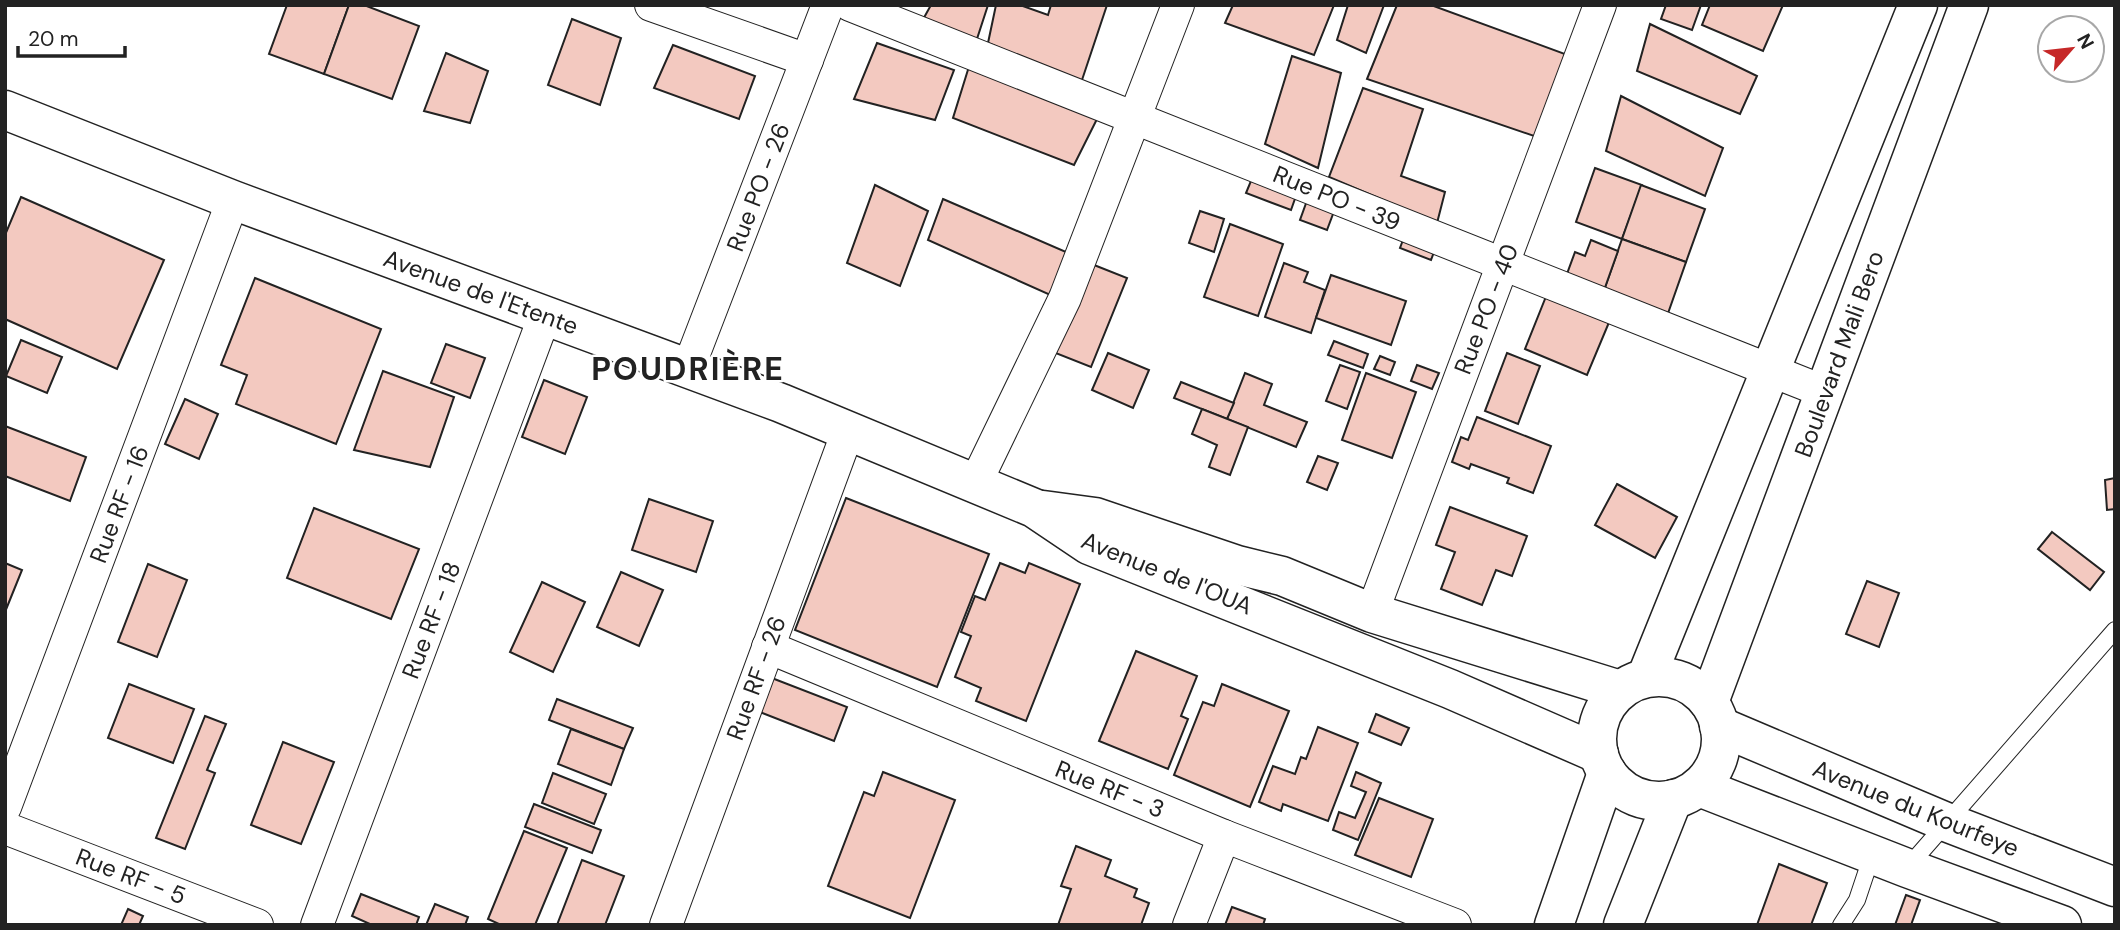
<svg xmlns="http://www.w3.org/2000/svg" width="2120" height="930" font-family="'DM Sans',sans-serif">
	<rect width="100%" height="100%" fill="#fff"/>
	<g fill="#f3c9c0" stroke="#222" stroke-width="2">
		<path d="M 287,5 L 349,5 L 324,74 L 269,54 Z"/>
		<path d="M 349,5 L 364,5 L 419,26 L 392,99 L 324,74 Z"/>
		<path d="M 931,5 L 988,5 L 974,48 L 921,23 Z"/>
		<path d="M 996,5 L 1020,5 L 1048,15 L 1051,5 L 1107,5 L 1081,83 L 988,43 Z"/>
		<path d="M 1233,5 L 1334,5 L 1314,55 L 1225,23 Z"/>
		<path d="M 1348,5 L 1384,5 L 1366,53 L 1337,40 Z"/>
		<path d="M 1397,5 L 1431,5 L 1565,54 L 1540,138 L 1367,79 Z"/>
		<path d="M 1666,5 L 1701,5 L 1692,30 L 1661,19 Z"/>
		<path d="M 1710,5 L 1783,5 L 1763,51 L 1702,25 Z"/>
		<path d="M 572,19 L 621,38 L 600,105 L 548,85 Z"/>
		<path d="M 1650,24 L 1757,76 L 1740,114 L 1637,71 Z"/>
		<path d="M 877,43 L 954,70 L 935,120 L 854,99 Z"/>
		<path d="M 673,45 L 755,76 L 739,119 L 654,88 Z"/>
		<path d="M 446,53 L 488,71 L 470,123 L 424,111 Z"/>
		<path d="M 1292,56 L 1341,73 L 1318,168 L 1265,144 Z"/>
		<path d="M 971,60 L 1100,113 L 1074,165 L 953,118 Z"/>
		<path d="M 1363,88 L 1423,109 L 1401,176 L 1445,192 L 1437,223 L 1329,177 Z"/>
		<path d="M 1621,96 L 1723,148 L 1705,196 L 1606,151 Z"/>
		<path d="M 1595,168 L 1642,185 L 1622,239 L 1576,222 Z"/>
		<path d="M 1253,176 L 1297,193 L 1291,210 L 1246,193 Z"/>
		<path d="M 875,185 L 928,211 L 900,286 L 847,263 Z"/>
		<path d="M 1641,185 L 1705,209 L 1686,262 L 1622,239 Z"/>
		<path d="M 1309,195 L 1336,206 L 1327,230 L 1300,220 Z"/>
		<path d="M 21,197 L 164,260 L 117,369 L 5,319 L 5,235 Z"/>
		<path d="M 943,199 L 1073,255 L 1057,298 L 928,240 Z"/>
		<path d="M 1200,211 L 1224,219 L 1214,252 L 1189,243 Z"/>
		<path d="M 1230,224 L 1283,244 L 1258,316 L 1204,297 Z"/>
		<path d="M 1406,232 L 1437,244 L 1431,260 L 1400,248 Z"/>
		<path d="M 1622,239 L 1686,262 L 1666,319 L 1602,296 Z"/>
		<path d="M 1591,240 L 1618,251 L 1602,296 L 1564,282 L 1575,252 L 1585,256 Z"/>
		<path d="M 1089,263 L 1127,278 L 1091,367 L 1053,352 Z"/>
		<path d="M 1284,263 L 1308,272 L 1304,282 L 1325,290 L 1311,333 L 1265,317 Z"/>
		<path d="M 1331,275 L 1406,301 L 1391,345 L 1316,318 Z"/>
		<path d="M 255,278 L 381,329 L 336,444 L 236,404 L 247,375 L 221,365 Z"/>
		<path d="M 1547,294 L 1610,320 L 1587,375 L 1525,349 Z"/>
		<path d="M 21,340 L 62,357 L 47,393 L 6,376 Z"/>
		<path d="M 1334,341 L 1368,354 L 1363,368 L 1328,355 Z"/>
		<path d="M 446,344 L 485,358 L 470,398 L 431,383 Z"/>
		<path d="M 1108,353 L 1149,370 L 1133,408 L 1092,390 Z"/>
		<path d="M 1507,353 L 1540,366 L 1518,424 L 1485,411 Z"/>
		<path d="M 1380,356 L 1395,362 L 1390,375 L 1374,369 Z"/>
		<path d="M 1340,365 L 1360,372 L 1347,409 L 1326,401 Z"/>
		<path d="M 1417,365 L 1439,373 L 1432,389 L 1411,381 Z"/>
		<path d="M 383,371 L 454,397 L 430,467 L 354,450 Z"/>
		<path d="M 1245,373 L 1272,384 L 1264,405 L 1307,422 L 1296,447 L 1227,419 Z"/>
		<path d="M 1366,373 L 1416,392 L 1392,458 L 1342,440 Z"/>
		<path d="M 544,380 L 587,397 L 565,454 L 522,437 Z"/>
		<path d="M 1181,382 L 1234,403 L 1227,419 L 1174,398 Z"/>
		<path d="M 185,399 L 218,414 L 199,459 L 165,444 Z"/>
		<path d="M 1202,409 L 1248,427 L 1230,475 L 1209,467 L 1217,445 L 1192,434 Z"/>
		<path d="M 1477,417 L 1551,446 L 1533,493 L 1507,483 L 1509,478 L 1471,464 L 1469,469 L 1452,462 L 1461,437 L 1468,440 Z"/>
		<path d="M 5,426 L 86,457 L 70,501 L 5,476 Z"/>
		<path d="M 1318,456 L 1338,463 L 1327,490 L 1307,482 Z"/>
		<path d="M 2115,478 L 2115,509 L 2107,510 L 2105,480 Z"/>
		<path d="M 1617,484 L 1677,517 L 1655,558 L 1595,525 Z"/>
		<path d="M 846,498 L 989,554 L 937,687 L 795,630 Z"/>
		<path d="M 649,499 L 713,521 L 696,572 L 632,550 Z"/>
		<path d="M 1450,507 L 1527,536 L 1512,576 L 1496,570 L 1482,605 L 1441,589 L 1455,552 L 1436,545 Z"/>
		<path d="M 314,508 L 419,549 L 391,619 L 287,578 Z"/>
		<path d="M 2052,532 L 2104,572 L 2090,590 L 2038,549 Z"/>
		<path d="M 5,563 L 22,570 L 5,612 Z"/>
		<path d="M 1000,563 L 1025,573 L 1029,563 L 1080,584 L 1026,721 L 976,701 L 981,688 L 955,677 L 971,636 L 961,632 L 975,596 L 985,600 Z"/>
		<path d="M 148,564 L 187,580 L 157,657 L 118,642 Z"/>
		<path d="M 621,572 L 663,590 L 639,646 L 597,627 Z"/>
		<path d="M 1867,581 L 1899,593 L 1879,647 L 1846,634 Z"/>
		<path d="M 542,582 L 585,602 L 553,672 L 510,652 Z"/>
		<path d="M 1136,651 L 1197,676 L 1181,716 L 1188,719 L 1168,769 L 1099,741 Z"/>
		<path d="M 764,675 L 847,707 L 834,741 L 752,709 Z"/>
		<path d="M 129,684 L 194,709 L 173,763 L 108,738 Z"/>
		<path d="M 1222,684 L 1289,711 L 1250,807 L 1174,775 L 1203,702 L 1214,706 Z"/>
		<path d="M 557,699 L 633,728 L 624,749 L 549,720 Z"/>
		<path d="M 1376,714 L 1409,728 L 1401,745 L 1369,732 Z"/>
		<path d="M 205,716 L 226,724 L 207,770 L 215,773 L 185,849 L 156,838 Z"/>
		<path d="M 1318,727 L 1358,743 L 1328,821 L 1283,804 L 1281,811 L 1259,802 L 1273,766 L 1295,774 L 1301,757 L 1306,759 Z"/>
		<path d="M 571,729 L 624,749 L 611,785 L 558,764 Z"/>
		<path d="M 283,742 L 334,762 L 301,844 L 251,825 Z"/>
		<path d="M 883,772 L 955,800 L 910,918 L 828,886 L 864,792 L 874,796 Z"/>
		<path d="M 1356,772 L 1381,783 L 1358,840 L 1333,830 L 1339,812 L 1355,818 L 1366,792 L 1351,786 Z"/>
		<path d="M 553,773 L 606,794 L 594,824 L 542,803 Z"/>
		<path d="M 1379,798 L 1433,819 L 1411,877 L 1355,855 Z"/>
		<path d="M 534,804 L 601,830 L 592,853 L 525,827 Z"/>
		<path d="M 524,831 L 567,848 L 535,925 L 501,925 L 488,919 Z"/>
		<path d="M 1076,846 L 1111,860 L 1105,876 L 1137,889 L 1134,897 L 1149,903 L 1141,925 L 1058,925 L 1071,889 L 1061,886 Z"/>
		<path d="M 582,860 L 624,876 L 605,925 L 557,925 Z"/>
		<path d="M 1779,864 L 1827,883 L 1811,925 L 1757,925 Z"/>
		<path d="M 361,894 L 419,917 L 416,925 L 372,925 L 352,916 Z"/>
		<path d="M 1906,895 L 1920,900 L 1911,925 L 1895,925 Z"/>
		<path d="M 435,904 L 468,917 L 465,925 L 426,925 Z"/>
		<path d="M 1232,907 L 1265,919 L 1263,925 L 1225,925 Z"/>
		<path d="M 128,909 L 143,916 L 139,925 L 121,925 Z"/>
	</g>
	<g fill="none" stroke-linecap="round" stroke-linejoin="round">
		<g stroke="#222" stroke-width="18">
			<g id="service">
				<path d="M 1907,868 L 2115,630"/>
				<path d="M 1841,925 L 1857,900 L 1872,855"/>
			</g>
		</g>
		<g stroke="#222" stroke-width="34">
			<g id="minor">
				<path d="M 651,5 L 807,60"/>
				<path d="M 850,5 L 1825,392"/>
				<path d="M 688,369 L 828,5"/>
				<path d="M 975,484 L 1065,298 L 1178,5"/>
				<path d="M 1372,613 L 1600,5"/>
				<path d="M 768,647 L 1224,836 L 1455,925"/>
				<path d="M 5,807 L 233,200"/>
				<path d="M 5,828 L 257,925"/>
				<path d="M 317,925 L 545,315"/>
				<path d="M 666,925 L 848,431"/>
				<path d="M 1189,925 L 1224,836"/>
			</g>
		</g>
		<g stroke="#222" stroke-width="41">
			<g id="primary">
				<path d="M 5,110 L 233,200 L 781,403 L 1034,508 L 1089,545 L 1450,689 L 1599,754"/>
				<path d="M 1043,510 L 1095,517 L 1237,565 L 1282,576 L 1372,613 L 1620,690"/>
				<circle cx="1659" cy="739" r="62"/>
				<path d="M 1646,678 L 1918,5"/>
				<path d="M 1709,702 L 1969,5"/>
				<path d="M 1719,726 L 1946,822 L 2115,887"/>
				<path d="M 1699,787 L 1907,868 L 2062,925"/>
				<path d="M 1554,925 L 1607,773"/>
				<path d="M 1623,925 L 1673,799"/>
			</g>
		</g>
		<use href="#service" stroke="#fff" stroke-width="16"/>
		<use href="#minor" stroke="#fff" stroke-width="32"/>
		<use href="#primary" stroke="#fff" stroke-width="38"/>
	</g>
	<g text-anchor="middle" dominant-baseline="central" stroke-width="5" stroke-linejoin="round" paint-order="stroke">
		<g font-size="24" fill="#222" stroke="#fff">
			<text transform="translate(758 187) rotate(-69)">Rue PO - 26</text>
			<text transform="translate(1337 198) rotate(22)">Rue PO - 39</text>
			<text transform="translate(481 292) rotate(20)">Avenue de l'Etente</text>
			<text transform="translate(1486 309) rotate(-69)">Rue PO - 40</text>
			<text transform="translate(1839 354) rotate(-70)">Boulevard Mali Bero</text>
			<text transform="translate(119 504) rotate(-69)">Rue RF - 16</text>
			<text transform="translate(1167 573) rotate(22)">Avenue de l'OUA</text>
			<text transform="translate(431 620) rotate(-69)">Rue RF - 18</text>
			<text transform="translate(756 678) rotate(-70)">Rue RF - 26</text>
			<text transform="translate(1110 789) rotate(22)">Rue RF - 3</text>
			<text transform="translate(1916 808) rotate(22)">Avenue du Kourfeye</text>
			<text transform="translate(131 876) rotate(21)">Rue RF - 5</text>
		</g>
		<g font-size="32" font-weight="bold" letter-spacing="2" fill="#222" stroke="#fff">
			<text x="688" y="369">POUDRIÈRE</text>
		</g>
	</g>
	<rect width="2120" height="930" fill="none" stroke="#222222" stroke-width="14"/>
	<g transform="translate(2071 49) rotate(62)"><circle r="33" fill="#ffffff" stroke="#a7a7a7" stroke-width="2"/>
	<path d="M0-5L12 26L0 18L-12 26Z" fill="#c62828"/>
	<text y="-10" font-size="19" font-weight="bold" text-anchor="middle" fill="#222222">N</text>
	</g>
	<path d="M18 46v10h107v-10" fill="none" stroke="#222222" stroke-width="3.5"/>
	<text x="28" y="46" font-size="21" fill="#222222" stroke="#ffffff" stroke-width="5" paint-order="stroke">20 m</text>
</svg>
